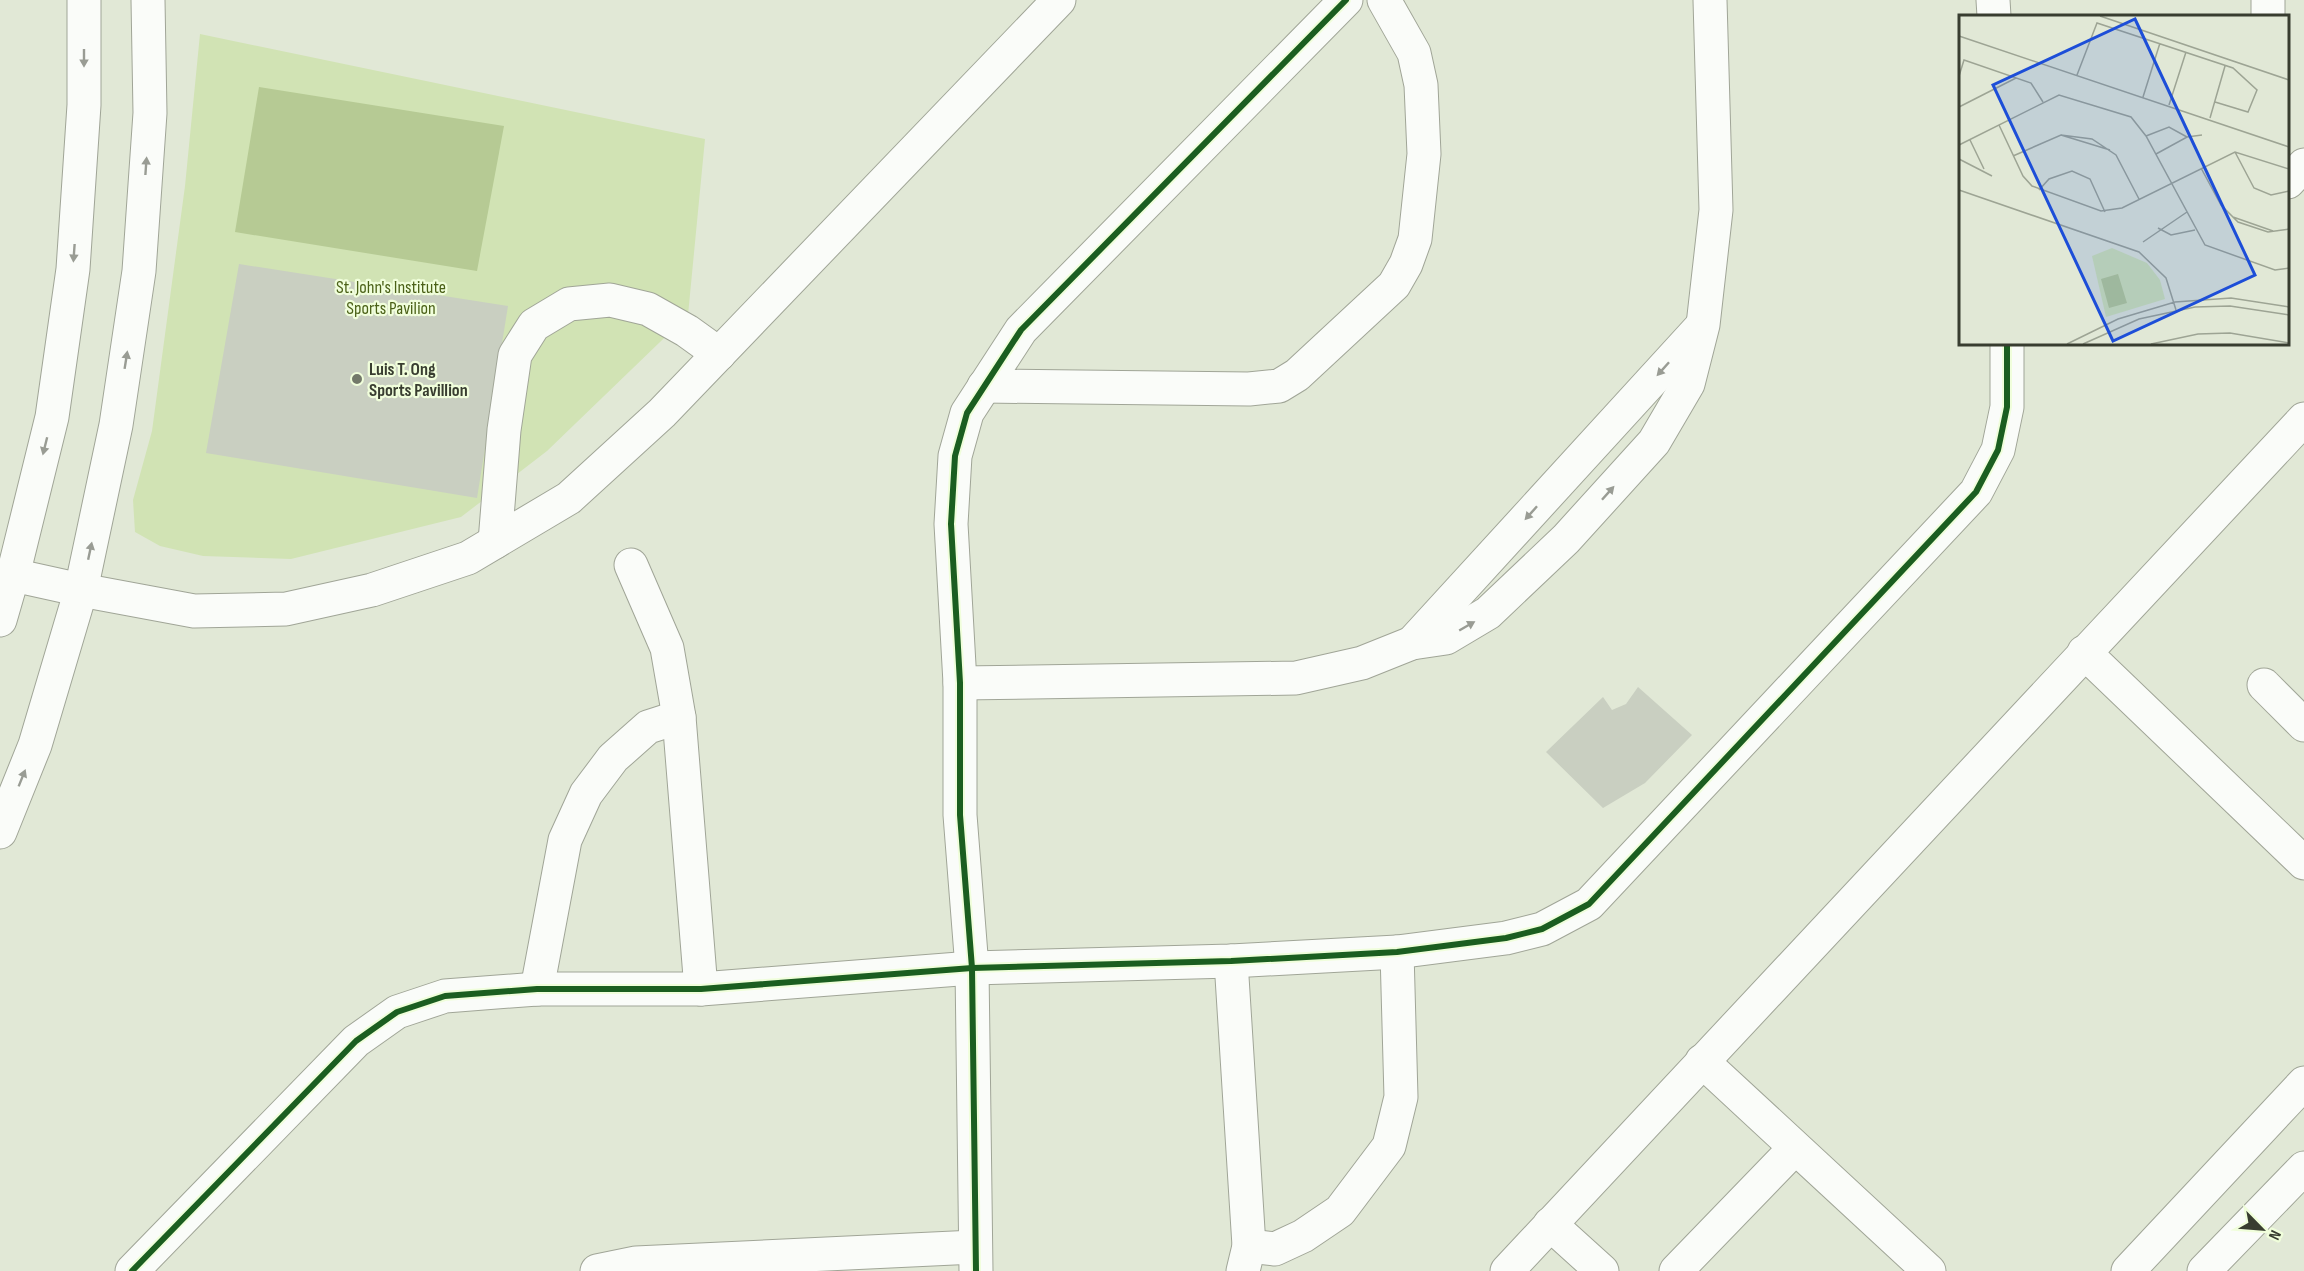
<svg xmlns="http://www.w3.org/2000/svg" width="2304" height="1271" font-family="'Sofia Sans Condensed',sans-serif">
	<rect width="100%" height="100%" fill="#e1e8d6"/>
	<path fill="#d1e3b4" d="M 200,34 L 705,139 L 688,315 L 547,451 L 461,517 L 291,559 L 203,556 L 160,546 L 135,532 L 133,500 L 152,431 L 185,186 Z"/>
	<path fill="#b6ca94" d="M 259,87 L 504,126 L 477,271 L 235,232 Z"/>
	<g fill="#c9cfc1">
		<path d="M 239,264 L 508,306 L 477,498 L 206,453 Z"/>
		<path d="M 1638,687 L 1692,735 L 1645,783 L 1603,808 L 1546,752 L 1603,697 L 1612,710 L 1626,704 Z"/>
	</g>
	<g fill="none" stroke-linecap="round" stroke-linejoin="round">
		<g stroke="#a0a597" stroke-width="35">
			<g id="minor">
				<path d="M 1993,0 L 1994,16"/>
				<path d="M 2268,0 L 2268,16"/>
				<path d="M 2288,182 L 2304,165"/>
				<path d="M 984,386 L 1249,389 L 1279,386 L 1297,375 L 1394,285 L 1406,264 L 1415,239 L 1424,154 L 1421,85 L 1414,53 L 1384,0"/>
				<path d="M 495,542 L 504,430 L 515,355 L 534,325 L 569,304 L 610,300 L 648,309 L 687,331 L 719,354"/>
				<path d="M 631,565 L 667,648 L 679,717 L 701,989"/>
				<path d="M 13,575 L 81,590 L 194,611 L 286,609 L 372,590 L 468,558 L 569,498 L 662,413 L 1059,0"/>
				<path d="M 0,620 L 13,575 L 52,417 L 73,269 L 84,105 L 84,0"/>
				<path d="M 1412,643 L 1700,328"/>
				<path d="M 2084,652 L 2304,863"/>
				<path d="M 960,683 L 1296,678 L 1362,663 L 1412,643 L 1446,638 L 1488,613 L 1566,539 L 1654,442 L 1688,384 L 1703,325 L 1716,210 L 1710,0"/>
				<path d="M 2264,685 L 2304,725"/>
				<path d="M 0,832 L 35,745 L 81,590 L 116,425 L 139,271 L 150,113 L 148,0"/>
				<path d="M 1231,961 L 1249,1246 L 1243,1271"/>
				<path d="M 537,989 L 565,840 L 586,794 L 613,758 L 648,727 L 679,717"/>
				<path d="M 1702,1061 L 1929,1271"/>
				<path d="M 1550,1224 L 1602,1271"/>
				<path d="M 1249,1246 L 1275,1249 L 1303,1236 L 1340,1211 L 1389,1146 L 1401,1097 L 1397,952"/>
				<path d="M 132,1271 L 356,1041 L 397,1012 L 445,996 L 537,989 L 701,989 L 972,968 L 1231,961 L 1397,952 L 1506,938 L 1542,929 L 1589,904 L 1976,492 L 1998,450 L 2007,407 L 2007,344"/>
				<path d="M 597,1271 L 636,1263 L 975,1247"/>
				<path d="M 976,1271 L 972,968 L 960,815 L 960,683 L 951,524 L 955,456 L 967,413 L 1021,330 L 1346,0"/>
				<path d="M 1507,1271 L 2304,419"/>
				<path d="M 1676,1271 L 1795,1148"/>
				<path d="M 2128,1271 L 2304,1083"/>
				<path d="M 2204,1271 L 2304,1168"/>
			</g>
		</g>
		<use href="#minor" stroke="#fafcf9" stroke-width="33"/>
		<g stroke="#f0fedb" stroke-width="10">
			<g id="cycleway">
				<path d="M 132,1271 L 356,1041 L 397,1012 L 445,996 L 537,989 L 701,989 L 972,968 L 1231,961 L 1397,952 L 1506,938 L 1542,929 L 1589,904 L 1976,492 L 1998,450 L 2007,407 L 2007,344"/>
				<path d="M 976,1271 L 972,968 L 960,815 L 960,683 L 951,524 L 955,456 L 967,413 L 1021,330 L 1346,0"/>
			</g>
		</g>
		<use href="#cycleway" stroke="#1b5e20" stroke-width="6"/>
	</g>
	<defs><path id="oneway-solid" d="M-6-.8H1V-3.2L6.5 0L1 3.2V.8H-6Z" transform="scale(1.5)"/></defs>
	<g fill="#999c94">
		<use href="#oneway-solid" transform="translate(84 58) rotate(90)"/>
		<use href="#oneway-solid" transform="translate(146 166) rotate(-86)"/>
		<use href="#oneway-solid" transform="translate(74 253) rotate(94)"/>
		<use href="#oneway-solid" transform="translate(126 360) rotate(-81)"/>
		<use href="#oneway-solid" transform="translate(1663 369) rotate(132)"/>
		<use href="#oneway-solid" transform="translate(45 446) rotate(104)"/>
		<use href="#oneway-solid" transform="translate(1608 493) rotate(-48)"/>
		<use href="#oneway-solid" transform="translate(1531 513) rotate(132)"/>
		<use href="#oneway-solid" transform="translate(90 551) rotate(-78)"/>
		<use href="#oneway-solid" transform="translate(1467 626) rotate(-30)"/>
		<use href="#oneway-solid" transform="translate(22 778) rotate(-68)"/>
	</g>
	<circle fill="#73796a" stroke="#f0fedb" stroke-width="2" cx="357" cy="379" r="6"/>
	<g text-anchor="middle" dominant-baseline="central" stroke-width="4.5" stroke-linejoin="round" paint-order="stroke">
		<g font-size="18" fill="#4a6017" stroke="#f0fedb">
			<text x="391" y="287">St. John's Institute<tspan x="391" dy="21">Sports Pavilion</tspan></text>
		</g>
		<g font-size="18" font-weight="bold" fill="#383d30" stroke="#f0fedb" text-anchor="start">
			<text x="369" y="369">Luis T. Ong<tspan x="369" dy="21">Sports Pavillion</tspan></text>
		</g>
	</g>
	<g transform="translate(1959 15)">
		<rect width="330" height="330" fill="#e1e8d6"/>
		<path d="M 153,233 L 188,248 L 201,265 L 206,284 L 147,302 L 133,241 Z" fill="#d1e3b4"/>
		<path d="M 159,259 L 168,288 L 150,293 L 142,264 Z" fill="#b6ca94"/>
		<path fill="none" stroke="#9da494" stroke-width="1.5" d="M 141,1 L 330,65M 0,21 L 330,132M 118,60 L 138,8 L 274,53 L 298,75 L 289,97 L 256,87M 0,61 L 5,45 L 72,68 L 84,87M 184,82 L 201,28M 210,90 L 227,37M 0,92 L 57,63M 251,103 L 266,51M 40,110 L 64,161 L 73,171 L 142,196 L 163,193 L 276,137 L 330,154M 102,120 L 151,135M 187,121 L 210,112 L 228,122M 11,125 L 25,154M 0,130 L 100,80 L 172,102 L 187,121 L 246,230 L 316,255 L 330,253M 276,137 L 295,173 L 312,180 L 330,176M 197,139 L 228,122 L 243,120M 54,141 L 102,120 L 133,124 L 157,140 L 180,184M 0,144 L 33,161M 242,153 L 262,190 L 279,207 L 309,217 L 330,214M 0,175 L 180,237 L 207,263 L 217,295M 80,175 L 90,164 L 113,156 L 131,164 L 146,197M 274,202 L 314,216M 199,213 L 212,220 L 236,215M 184,227 L 228,197M 108,329 L 159,304 L 216,287 L 272,283 L 330,292M 124,329 L 180,304 L 236,292 L 271,291 L 330,300M 192,329 L 239,319 L 271,318 L 330,328"/>
		<path fill="#1d4ed8" fill-opacity="0.15" stroke="#1d4ed8" stroke-width="3" d="M 176,4 L 296,260 L 154,326 L 34,70 Z"/>
		<rect width="330" height="330" fill="none" stroke="#383d30" stroke-width="3"/>
	</g>
	<g transform="translate(2262 1229) rotate(115)" stroke="#f0fedb" stroke-width="4.5" paint-order="stroke">
	<path d="M0-4.5L10 22L0 15L-10 22Z" fill="#383d30"/>
	<text y="-9" font-size="16" font-weight="bold" text-anchor="middle" fill="#383d30">N</text>
	</g>
</svg>
